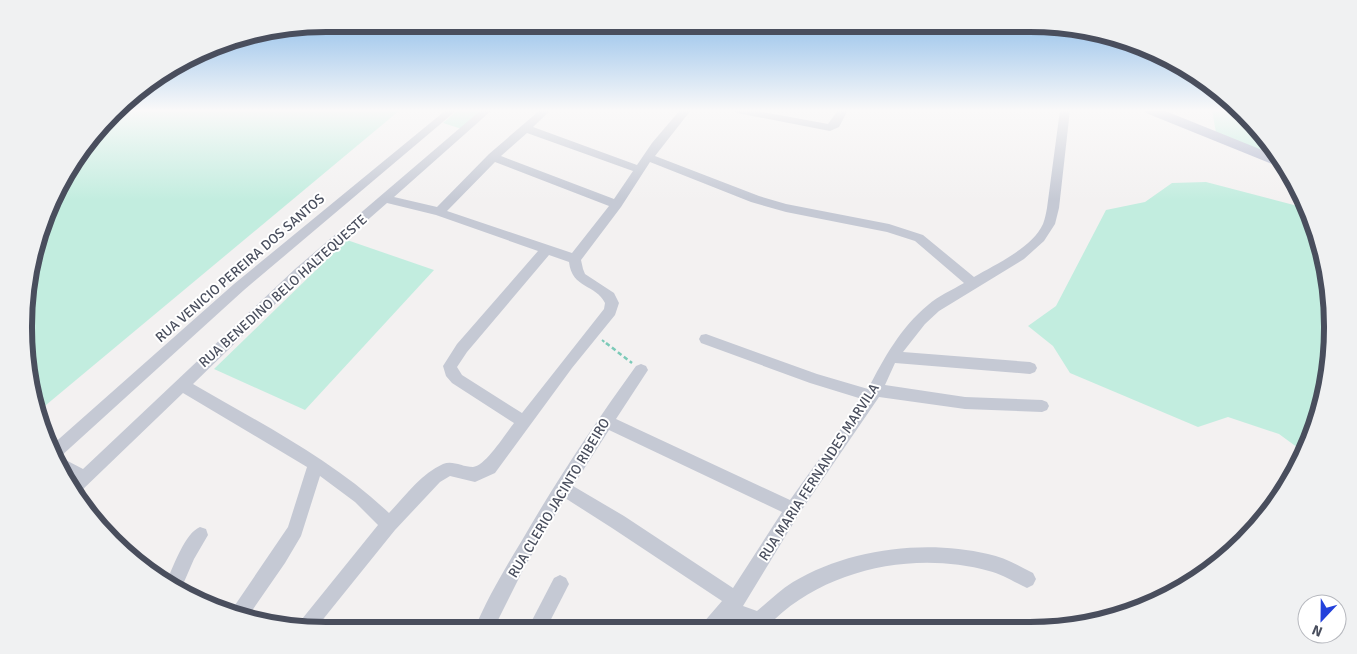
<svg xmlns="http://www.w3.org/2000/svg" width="1357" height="654" font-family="Signika,sans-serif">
	<rect width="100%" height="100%" fill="#f3f1f1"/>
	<g fill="#c2eddf">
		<path d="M 122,110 L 400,110 L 40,410 L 26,366 L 30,268 L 65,175 Z"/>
		<path d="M 458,110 L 484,110 L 462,129 L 443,123 Z"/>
		<path d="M 1212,110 L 1240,110 L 1245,113 L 1273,156 L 1216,133 Z"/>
		<path d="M 1206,182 L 1309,209 L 1310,211 L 1333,327 L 1310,443 L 1305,453 L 1279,434 L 1228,417 L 1198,427 L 1070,373 L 1053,346 L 1028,326 L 1056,306 L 1106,210 L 1145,202 L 1172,183 Z"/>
		<path d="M 347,240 L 434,270 L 305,410 L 214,369 Z"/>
	</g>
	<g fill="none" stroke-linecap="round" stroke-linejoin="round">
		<path stroke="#7ccab8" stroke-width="2" stroke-dasharray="3 2.5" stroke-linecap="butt" d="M 602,340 L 607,344"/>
		<path stroke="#7ccab8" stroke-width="2.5" stroke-dasharray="4.5 3" stroke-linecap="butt" d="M 606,343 L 632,363"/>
		<g fill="#c5c9d4" fill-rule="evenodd">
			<path d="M 446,110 L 457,110 L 244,290 L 60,457 L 83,469 L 295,269 L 481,110 L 492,110 L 394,197 L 437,207 L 489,154 L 540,110 L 551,110 L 533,127 L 637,165 L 652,143 L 680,110 L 691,110 L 655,156 L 759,196 L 786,204 L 889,224 L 923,235 L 974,277 C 996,264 1032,248 1043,224 C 1045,219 1046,213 1047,208 L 1060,110 L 1070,110 L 1059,208 L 1055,224 L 1044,241 L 1024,259 L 939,311 L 925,324 L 903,352 L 1030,362 L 1035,364 L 1037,368 L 1035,372 L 1030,374 L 895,363 L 885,385 L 965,397 L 1042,400 L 1047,402 L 1049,406 L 1047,410 L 1042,412 L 965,409 L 879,397 L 799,514 L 743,606 L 757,611 C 769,601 780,590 793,582 C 848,549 925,539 988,554 C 1004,557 1019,566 1033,573 L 1036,579 L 1033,585 L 1027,588 C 1014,582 1002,574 989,571 C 916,551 830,568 775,619 L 781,623 L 784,629 L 756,629 L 730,619 L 722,629 L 700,629 L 703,623 L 722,601 L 612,528 L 565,498 L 524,568 L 493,630 L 474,630 C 487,599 504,570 521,542 C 556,481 595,423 636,366 L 641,364 L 646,366 L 648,370 L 616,419 L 790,500 L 862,399 L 810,383 L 701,343 L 699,339 L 701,335 L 706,334 L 817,374 L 868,389 C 884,358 901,327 928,305 C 938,296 952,290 964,283 L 915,241 L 887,232 L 786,212 L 751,202 L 650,162 L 621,207 L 581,260 L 583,269 L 585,274 L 614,293 L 619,303 L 615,315 L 572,368 L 495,473 L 475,482 L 450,476 L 440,482 L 395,530 L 316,628 L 298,624 L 378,525 L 355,502 L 320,476 L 301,536 L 285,563 L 249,615 L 231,611 L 288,527 L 307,467 L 183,393 L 79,493 L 70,481 L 72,479 C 60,472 55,459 51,446 L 234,284 ZM 527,133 L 633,171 L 614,199 L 501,156 ZM 495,162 L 609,206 L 572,253 L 447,211 ZM 387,203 L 436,215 L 538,251 L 457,344 L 443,366 L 446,376 L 452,383 L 514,423 C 506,433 485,467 473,467 C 462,467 453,460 443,464 C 421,474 405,496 389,513 C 332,459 260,423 193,384 L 305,275 ZM 549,255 L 569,262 C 572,289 596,284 605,303 L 604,309 L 522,413 L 462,375 L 457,367 L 467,352 ZM 609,430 L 782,512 L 733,588 L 624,516 L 573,486 Z"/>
			<path d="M 732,110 L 753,110 L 828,124 L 838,110 L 848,110 L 839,127 L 830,131 L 737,113 Z"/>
			<path d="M 200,527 L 206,529 L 208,535 L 194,559 L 181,589 L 167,580 C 174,565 185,533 200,527 Z"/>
			<path d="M 560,575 L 566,578 L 569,584 L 546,629 L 527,630 L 554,578 Z"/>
		</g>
		<path fill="#b2b8ce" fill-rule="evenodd" d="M 1144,110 L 1163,110 L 1272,154 L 1279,165 L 1272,164 L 1146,113 Z"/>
	</g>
	<linearGradient id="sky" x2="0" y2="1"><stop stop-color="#85b8e8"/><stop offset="0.55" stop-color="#faf9f9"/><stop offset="1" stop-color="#faf9f9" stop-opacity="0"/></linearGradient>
	<rect width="1357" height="201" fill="url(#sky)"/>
	<g text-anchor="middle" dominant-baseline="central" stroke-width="4" stroke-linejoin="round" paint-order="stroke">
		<g font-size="14" fill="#494e5d" stroke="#fff">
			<text transform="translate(240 268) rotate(-41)">RUA VENICIO PEREIRA DOS SANTOS</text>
			<text transform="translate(283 291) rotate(-42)">RUA BENEDINO BELO HALTEQUESTE</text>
			<text transform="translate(819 472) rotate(-57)">RUA MARIA FERNANDES MARVILA</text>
			<text transform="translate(559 498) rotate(-59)">RUA CLERIO JACINTO RIBEIRO</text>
		</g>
	</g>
	<path d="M0 0H1357V654H0ZM326 32H1030A294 294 0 0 1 1324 326V328A294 294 0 0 1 1030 622H326A294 294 0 0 1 32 328V326A294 294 0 0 1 326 32Z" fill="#f0f1f2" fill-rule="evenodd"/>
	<path fill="none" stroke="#494e5d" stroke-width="6" d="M326 32H1030A294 294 0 0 1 1324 326V328A294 294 0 0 1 1030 622H326A294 294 0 0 1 32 328V326A294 294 0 0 1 326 32Z"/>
	<g transform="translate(1322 619) rotate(202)"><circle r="24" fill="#ffffff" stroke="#b6b8be"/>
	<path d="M0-4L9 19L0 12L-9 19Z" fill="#2341db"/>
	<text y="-8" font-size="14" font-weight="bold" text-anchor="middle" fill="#494e5d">N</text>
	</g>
</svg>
